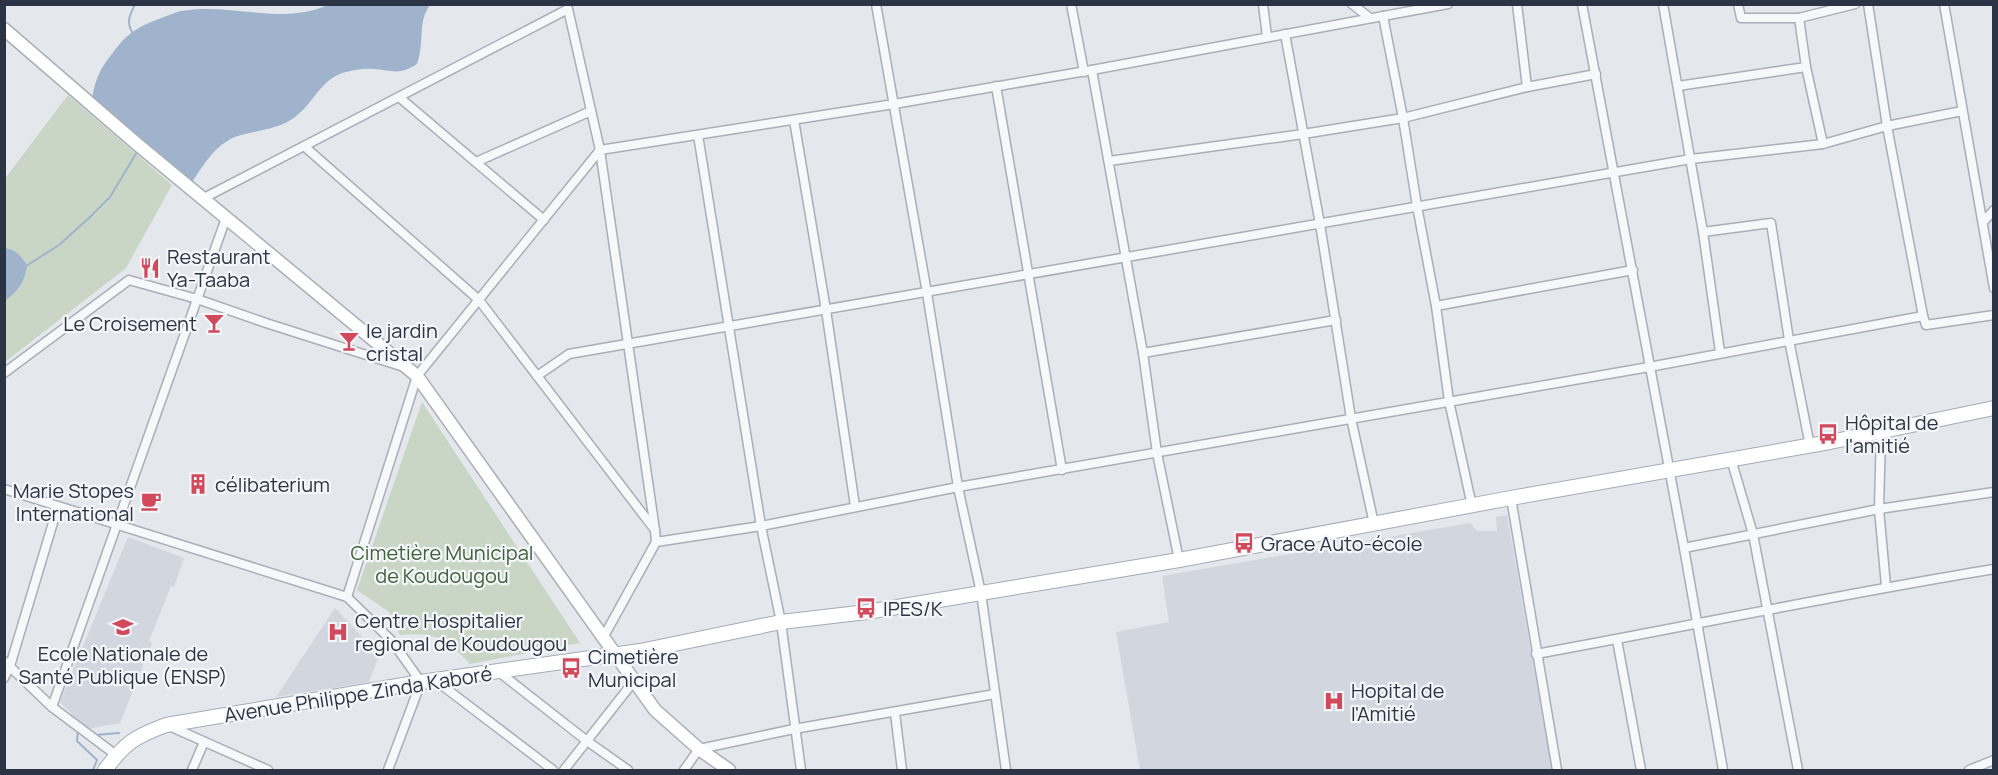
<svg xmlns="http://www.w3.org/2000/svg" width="1998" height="775" font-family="Manrope,sans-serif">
	<rect width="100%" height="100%" fill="#e4e7ec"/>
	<g fill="#d2d6de">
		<path d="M 1507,515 L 1552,770 L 1140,770 L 1116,632 L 1169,622 L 1162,576 L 1470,523 L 1477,531 L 1497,531 L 1496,517 Z"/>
		<path d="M 128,537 L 184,558 L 174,587 L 171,586 L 149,641 L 152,643 L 120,723 L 87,729 L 60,702 Z"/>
		<path d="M 335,608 L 379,655 L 369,682 L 276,697 Z"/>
	</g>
	<g fill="#c9d6c5">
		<path d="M 68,95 L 172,185 L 126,268 L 5,362 L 4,180 Z"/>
		<path d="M 422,402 L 580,643 L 470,664 C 445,638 436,632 400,635 L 389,612 L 357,590 Z"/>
	</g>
	<g fill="#9fb4cc">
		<path d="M 328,5 L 430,5 C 417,23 425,42 417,64 C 399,76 392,70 373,69 C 365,68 354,70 346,72 C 321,78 314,103 295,117 C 279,130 254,130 235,137 C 213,146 201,169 189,187 L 91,104 C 96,75 100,69 118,46 C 129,32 142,25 159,19 C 166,16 174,13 181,11 C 230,2 281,26 328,5 Z"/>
		<path d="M 5,248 C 16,250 21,256 27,265 C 25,282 18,291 5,301 Z"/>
	</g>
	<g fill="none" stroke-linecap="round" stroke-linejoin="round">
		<g stroke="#9fb4cc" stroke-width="2">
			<path d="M 132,32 C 126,21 130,15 135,4"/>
			<path d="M 26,266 L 59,245 L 89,218 L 110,197 L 137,152"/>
			<path d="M 78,729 L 77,741 L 97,760 L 93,770"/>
			<path d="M 95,735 L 119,733"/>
		</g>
		<g stroke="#a9aeb7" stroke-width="11">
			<g id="street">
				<path d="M 876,4 L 927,293 L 958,487 L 981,593 L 1006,770"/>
				<path d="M 1071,4 L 1084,72"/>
				<path d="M 1263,4 L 1267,37"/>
				<path d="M 1352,4 L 1370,18"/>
				<path d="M 1517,4 L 1527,87"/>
				<path d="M 1582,4 L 1684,548 L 1723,770"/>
				<path d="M 1663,4 L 1703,232 L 1720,352"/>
				<path d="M 1738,4 L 1741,18 L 1799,18 L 1855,4"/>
				<path d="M 1868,4 L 1887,126 L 1923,316"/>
				<path d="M 1944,4 L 1994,288"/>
				<path d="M 1383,16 L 1403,118 L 1417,206 L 1436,306 L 1449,401 L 1472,506"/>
				<path d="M 1799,18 L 1806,67 L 1823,144"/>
				<path d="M 1285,34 L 1320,224 L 1351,418 L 1374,524"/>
				<path d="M 1092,70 L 1143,353 L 1157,453 L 1179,560"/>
				<path d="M 996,86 L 1062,470"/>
				<path d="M 1678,86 L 1806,67"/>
				<path d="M 399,97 L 544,220"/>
				<path d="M 794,120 L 826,310 L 855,506"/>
				<path d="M 698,135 L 761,526 L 781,622 L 801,770"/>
				<path d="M 304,146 L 479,300 L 655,530"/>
				<path d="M 1109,161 L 1303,134 L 1403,118 L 1527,87 L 1596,74"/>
				<path d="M 476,162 L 591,111"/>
				<path d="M 202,199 L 568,9 L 600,150 L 655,530 L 656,542 L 603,638"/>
				<path d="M 1983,222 L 1994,210"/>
				<path d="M 1703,232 L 1771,223 L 1789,340 L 1810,446"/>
				<path d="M 1436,306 L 1633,270"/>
				<path d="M 1143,353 L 1336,320"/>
				<path d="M 4,373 L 129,280 L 197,299 L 266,323 L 404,367"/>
				<path d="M 537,376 L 569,354 L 1691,159 L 1823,144 L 1887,126 L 1962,111"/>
				<path d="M 1881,432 L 1879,509 L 1886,586"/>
				<path d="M 1731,459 L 1753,534 L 1798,770"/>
				<path d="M 4,489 L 347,597 L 391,640 L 421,682 L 388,770"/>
				<path d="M 1511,498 L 1557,770"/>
				<path d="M 656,542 L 761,526 L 958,487 L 1649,367 L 1923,316 L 1926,325 L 1994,315"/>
				<path d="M 1684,548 L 1879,509 L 1994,492"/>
				<path d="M 347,597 L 417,376 L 600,150 L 894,104 L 1092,70 L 1448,4"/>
				<path d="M 1617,640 L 1641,770"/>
				<path d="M 1536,654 C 1689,626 1841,594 1994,569"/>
				<path d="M 4,661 L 52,707 L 116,755"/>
				<path d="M 499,672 L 587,741 L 628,770"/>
				<path d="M 4,678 L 10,666 L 58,506"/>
				<path d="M 435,680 L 553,770"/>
				<path d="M 52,707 L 226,218"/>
				<path d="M 895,713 L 902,770"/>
				<path d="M 167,725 L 268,770"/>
				<path d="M 192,770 L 204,742"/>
				<path d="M 564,770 L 634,681"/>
				<path d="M 684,770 L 699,749 L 794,729 L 995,694"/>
				<path d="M 1969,770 L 1994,760"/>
			</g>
		</g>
		<g stroke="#a9aeb7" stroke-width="15">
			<path id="secondary" d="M 4,29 L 137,144 L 417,376 L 655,710 L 699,749 L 729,770"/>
		</g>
		<g stroke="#a3abb8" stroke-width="16">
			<path id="primary" d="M 105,770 C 125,743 134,737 166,725 L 421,682 L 640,651 L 781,622 L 867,612 L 1179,560 L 1511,498 L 1830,442 L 1994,408"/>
		</g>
		<use href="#street" stroke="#f7f8fa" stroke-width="8"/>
		<use href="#secondary" stroke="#fff" stroke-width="12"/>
		<use href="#primary" stroke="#fff" stroke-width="14"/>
	</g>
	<defs>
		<g id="restaurant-bare" transform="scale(1.62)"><path d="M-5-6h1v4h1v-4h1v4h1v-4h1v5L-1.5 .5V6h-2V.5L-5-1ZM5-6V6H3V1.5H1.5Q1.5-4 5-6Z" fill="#d1495b" stroke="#f4f6f9" stroke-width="2.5" paint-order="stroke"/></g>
		<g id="bar-bare" transform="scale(1.62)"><path d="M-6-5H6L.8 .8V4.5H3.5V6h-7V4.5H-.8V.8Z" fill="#d1495b" stroke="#f4f6f9" stroke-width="2.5" paint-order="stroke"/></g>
		<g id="bus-bare" transform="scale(1.62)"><path d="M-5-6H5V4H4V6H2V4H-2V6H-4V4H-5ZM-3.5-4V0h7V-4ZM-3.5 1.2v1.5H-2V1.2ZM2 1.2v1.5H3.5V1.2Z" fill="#d1495b" stroke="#f4f6f9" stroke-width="2.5" paint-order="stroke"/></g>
		<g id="building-bare" transform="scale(1.62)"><path d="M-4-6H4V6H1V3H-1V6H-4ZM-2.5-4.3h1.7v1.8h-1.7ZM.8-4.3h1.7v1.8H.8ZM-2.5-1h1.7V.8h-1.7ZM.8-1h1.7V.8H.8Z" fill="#d1495b" stroke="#f4f6f9" stroke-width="2.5" paint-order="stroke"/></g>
		<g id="cafe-bare" transform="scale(1.62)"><path d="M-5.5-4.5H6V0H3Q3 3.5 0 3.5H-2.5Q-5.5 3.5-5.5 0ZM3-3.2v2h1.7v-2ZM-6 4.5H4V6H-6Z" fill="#d1495b" stroke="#f4f6f9" stroke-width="2.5" paint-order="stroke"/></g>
		<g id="school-bare" transform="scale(1.62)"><path d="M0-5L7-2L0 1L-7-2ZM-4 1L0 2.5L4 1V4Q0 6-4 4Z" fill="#d1495b" stroke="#f4f6f9" stroke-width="2.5" paint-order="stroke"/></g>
		<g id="hospital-bare" transform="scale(1.62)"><path d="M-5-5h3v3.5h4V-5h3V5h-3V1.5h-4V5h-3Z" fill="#d1495b" stroke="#f4f6f9" stroke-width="2.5" paint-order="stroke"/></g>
	</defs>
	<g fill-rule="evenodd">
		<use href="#restaurant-bare" x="150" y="268"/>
		<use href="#bar-bare" x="214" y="323"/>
		<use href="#bar-bare" x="349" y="341"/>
		<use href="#bus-bare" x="1828" y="434"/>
		<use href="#building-bare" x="198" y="484"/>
		<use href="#cafe-bare" x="151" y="501"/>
		<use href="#bus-bare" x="1244" y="543"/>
		<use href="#bus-bare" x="866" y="608"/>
		<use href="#school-bare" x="123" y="627"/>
		<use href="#hospital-bare" x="338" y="632"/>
		<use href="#bus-bare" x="571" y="668"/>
		<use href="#hospital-bare" x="1334" y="701"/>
	</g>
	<g text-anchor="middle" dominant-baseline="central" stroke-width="4.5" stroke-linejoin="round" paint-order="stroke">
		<g font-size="20" fill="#2b3445" stroke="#f4f6f9" text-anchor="start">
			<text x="167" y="256">Restaurant<tspan x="167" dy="23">Ya-Taaba</tspan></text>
			<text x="197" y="323" text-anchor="end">Le Croisement</text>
			<text x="366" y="330">le jardin<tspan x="366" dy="23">cristal</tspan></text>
			<text x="1845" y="422">Hôpital de<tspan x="1845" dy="23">l'amitié</tspan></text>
			<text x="215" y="484">célibaterium</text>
			<text x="134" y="490" text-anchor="end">Marie Stopes<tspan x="134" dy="23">International</tspan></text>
			<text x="1261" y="543">Grace Auto-école</text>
			<text x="883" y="608">IPES/K</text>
			<text x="355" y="620">Centre Hospitalier<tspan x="355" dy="23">regional de Koudougou</tspan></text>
			<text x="123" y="653" text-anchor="middle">Ecole Nationale de<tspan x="123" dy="23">Santé Publique (ENSP)</tspan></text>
			<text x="588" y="656">Cimetière<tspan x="588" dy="23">Municipal</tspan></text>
			<text x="1351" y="690">Hopital de<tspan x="1351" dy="23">l'Amitié</tspan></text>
		</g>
		<g font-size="20" fill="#3f6138" stroke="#f4f6f9">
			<text x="442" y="552">Cimetière Municipal<tspan x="442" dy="23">de Koudougou</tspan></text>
		</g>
		<g font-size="20" fill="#2b3445" stroke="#f4f6f9">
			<text transform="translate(358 694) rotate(-9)">Avenue Philippe Zinda Kaboré</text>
		</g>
	</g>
	<rect width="1998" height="775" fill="none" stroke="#2b3445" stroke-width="12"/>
</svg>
